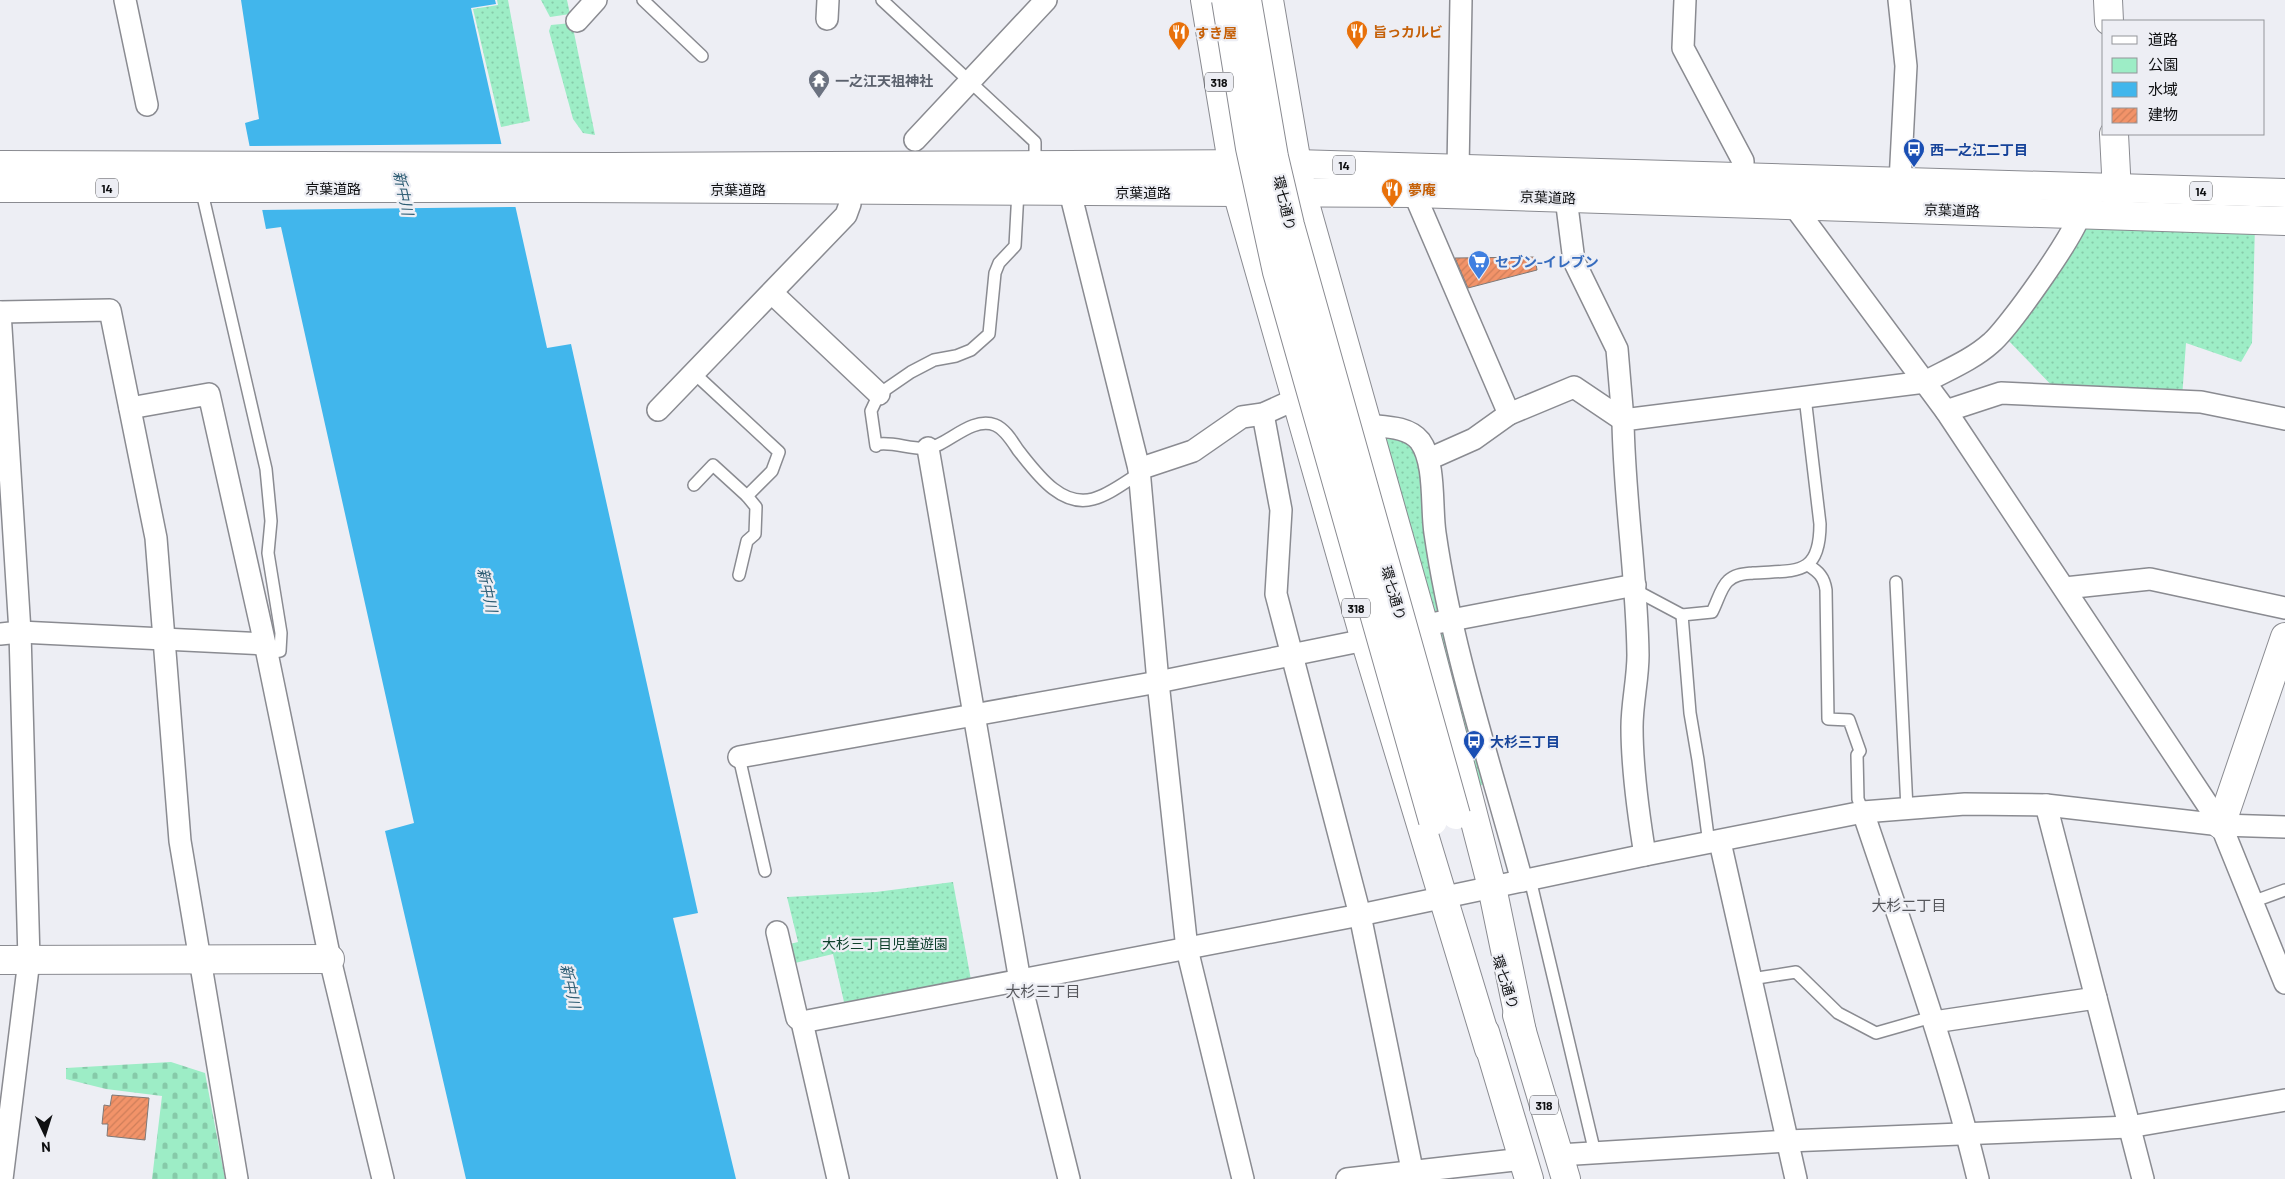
<svg xmlns="http://www.w3.org/2000/svg" width="2285" height="1179" font-family="Barlow,'Noto Sans JP',sans-serif">
	<defs>
		<pattern id="green-dots" width="8" height="8" patternUnits="userSpaceOnUse" patternTransform="scale(1.25)"><rect width="8" height="8" fill="#9dedc6"/><path d="M2 2h.1M6 6h.1" fill="none" stroke="#86caa9" stroke-width="1.8" stroke-linecap="round"/></pattern>
		<pattern id="cemetery-stones" width="16" height="16" patternUnits="userSpaceOnUse" patternTransform="scale(1.25)"><rect width="16" height="16" fill="#9dedc6"/><path d="M2 7V4a2 2 0 0 1 4 0v3zM10 15v-3a2 2 0 0 1 4 0v3z" fill="#86caa9"/></pattern>
		<pattern id="building-hatch" width="6" height="6" patternUnits="userSpaceOnUse" patternTransform="scale(1.25)"><rect width="6" height="6" fill="#f29369"/><path d="M-1 1l2-2M0 6l6-6M5 7l2-2" fill="none" stroke="#ce7e5a"/></pattern>
	</defs>
	<rect width="100%" height="100%" fill="#edeef4"/>
	<g fill="url(#green-dots)">
		<path d="M 497,0 L 508,0 L 530,121 L 501,127 L 473,9 L 498,5 Z"/>
		<path d="M 541,0 L 567,0 L 570,14 L 550,17 Z"/>
		<path d="M 572,23 L 595,135 L 583,133 L 573,119 L 549,31 L 551,25 Z"/>
		<path d="M 2255,225 L 2252,343 L 2241,362 L 2186,343 L 2182,398 L 2059,393 L 2005,337 L 2080,228 Z"/>
		<path d="M 1376,430 L 1412,445 L 1424,461 L 1447,617 L 1429,620 Z"/>
		<path d="M 1448,625 L 1483,784 L 1479,787 L 1434,626 Z"/>
		<path d="M 953,882 L 971,980 L 844,1002 L 833,954 L 795,963 L 790,944 L 798,942 L 787,897 L 876,892 Z"/>
	</g>
	<path fill="url(#cemetery-stones)" d="M 171,1062 L 205,1073 L 225,1179 L 152,1179 L 162,1096 L 106,1089 L 66,1079 L 66,1068 Z"/>
	<path fill="#41b6ec" d="M 241,0 L 495,0 L 496,4 L 471,8 L 547,348 L 571,344 L 698,913 L 673,918 L 736,1179 L 466,1179 L 385,831 L 414,823 L 281,227 L 266,229 L 245,123 L 259,119 Z"/>
	<path fill="#edeef4" d="M 504,144 L 518,207 L 260,210 L 247,146 Z"/>
	<g fill="url(#building-hatch)" stroke="#7f7977">
		<path d="M 1535,257 L 1537,270 L 1468,288 L 1455,258 Z"/>
		<path d="M 112,1095 L 149,1098 L 145,1140 L 107,1136 L 108,1124 L 102,1124 L 104,1105 L 110,1106 Z"/>
	</g>
	<g fill="none" stroke-linecap="round" stroke-linejoin="round">
		<g stroke="#8a8b91" stroke-width="14">
			<g id="service">
				<path d="M 643,0 L 702,56"/>
				<path d="M 882,0 L 1035,142 L 1035,165"/>
				<path d="M 201,188 L 266,469 L 271,521 L 268,553 L 281,633 L 280,651 L 267,653"/>
				<path d="M 694,373 L 779,452 L 772,471 L 747,496"/>
				<path d="M 879,444 C 895,442 913,450 928,448 C 947,446 971,416 995,425 C 1005,429 1012,441 1018,450 C 1035,471 1060,508 1093,499 C 1109,495 1125,482 1140,473"/>
				<path d="M 876,446 L 871,411 L 879,394 L 911,372 L 934,360 L 956,356 L 971,350 L 989,334 L 995,273 L 999,263 L 1015,246 L 1018,191"/>
				<path d="M 694,485 L 713,465 L 747,496 L 756,507 L 755,534 L 747,541 L 739,575"/>
				<path d="M 1808,565 C 1819,572 1824,577 1826,590 L 1828,719 L 1849,720 L 1860,751 L 1857,755 L 1858,799 L 1863,812"/>
				<path d="M 1896,582 L 1907,809"/>
				<path d="M 1635,590 L 1682,615"/>
				<path d="M 739,757 L 765,871"/>
				<path d="M 1709,844 L 1698,760 L 1690,713 L 1682,615 L 1712,612 C 1717,603 1721,587 1728,581 C 1735,574 1744,574 1753,573 C 1796,570 1820,577 1820,524 L 1805,397"/>
				<path d="M 1530,879 L 1595,1153"/>
				<path d="M 2252,902 L 2285,890"/>
				<path d="M 1751,979 L 1796,972 L 1838,1013 L 1876,1033 L 1932,1017"/>
			</g>
		</g>
		<g stroke="#8a8b91" stroke-width="24">
			<g id="minor">
				<path d="M 125,0 L 147,105"/>
				<path d="M 1685,0 L 1683,48 L 1743,161 L 1743,178"/>
				<path d="M 1899,0 L 1906,66 L 1900,182"/>
				<path d="M 827,19 L 828,0"/>
				<path d="M 577,21 L 596,0"/>
				<path d="M 915,140 L 1046,0"/>
				<path d="M 1458,169 L 1461,0"/>
				<path d="M 1070,192 L 1139,469 L 1158,682 L 1187,949 L 1243,1179"/>
				<path d="M 1414,193 L 1509,414"/>
				<path d="M 1794,206 L 1946,411 L 2221,825 L 2285,983"/>
				<path d="M 772,293 L 879,394"/>
				<path d="M 0,312 L 110,310 L 156,538 L 180,841 L 237,1179"/>
				<path d="M 0,312 L 20,632 L 29,960 L 2,1179"/>
				<path d="M 130,408 L 209,394 L 267,653 L 330,959 L 383,1179"/>
				<path d="M 658,410 L 846,215 L 850,204 L 849,190"/>
				<path d="M 1946,411 L 2001,393 L 2201,402 L 2285,419"/>
				<path d="M 1263,414 L 1281,510 L 1276,594 L 1360,915 L 1414,1179"/>
				<path d="M 1367,425 C 1384,427 1408,426 1420,441 C 1436,463 1431,507 1435,533 C 1452,651 1491,766 1522,881"/>
				<path d="M 928,448 L 1020,981 L 1069,1179"/>
				<path d="M 1429,459 L 1474,439 L 1509,414 L 1574,387 L 1623,420 L 1617,349 L 1574,261 L 1566,198"/>
				<path d="M 1139,469 L 1193,451 L 1242,417 L 1263,414 L 1296,399"/>
				<path d="M 2065,588 L 2150,579 L 2285,608"/>
				<path d="M 1436,623 L 1635,585"/>
				<path d="M 0,634 L 20,632 L 264,644"/>
				<path d="M 739,757 L 1158,682 L 1365,640"/>
				<path d="M 2046,805 L 2143,1179"/>
				<path d="M 1863,812 C 1904,934 1948,1054 1978,1179"/>
				<path d="M 1720,842 L 1796,1179"/>
				<path d="M 1645,855 C 1638,812 1632,770 1632,727 C 1632,703 1638,679 1638,655 C 1637,576 1624,498 1623,420 L 1925,382 C 1947,370 1972,360 1991,343 C 2008,329 2077,232 2080,213 C 2081,210 2080,205 2079,202"/>
				<path d="M 777,932 L 797,1018 L 802,1022 L 838,1179"/>
				<path d="M 802,1022 L 1360,915 L 1645,855 L 1863,812 L 1965,804 L 2046,805 L 2221,825 L 2285,827"/>
				<path d="M 1934,1022 L 2096,998"/>
				<path d="M 1559,1155 L 1788,1141 L 2129,1127 L 2285,1100"/>
				<path d="M 1347,1179 L 1523,1159"/>
			</g>
		</g>
		<g stroke="#8a8b91" stroke-width="30">
			<g id="tertiary">
				<path d="M 2108,0 L 2109,21"/>
				<path d="M 2114,134 L 2118,212"/>
				<path d="M 2221,825 L 2285,637"/>
				<path d="M 0,960 L 330,959"/>
			</g>
		</g>
		<g stroke="#8a8b91" stroke-width="30">
			<g id="primary">
				<path d="M 1205,0 L 1237,192 L 1365,640 L 1489,1049"/>
				<path d="M 1269,0 L 1302,193 L 1424,626 L 1492,887 L 1522,1032"/>
				<path d="M 1517,1015 L 1566,1179"/>
				<path d="M 1485,1032 L 1529,1179"/>
			</g>
		</g>
		<g stroke="#8a8b91" stroke-width="30">
			<g id="trunk">
				<path d="M 0,165 L 611,167 L 1296,164 L 2285,193"/>
				<path d="M 0,188 L 577,188 L 1414,193 L 2285,221"/>
			</g>
		</g>
		<use href="#service" stroke="#fff" stroke-width="11"/>
		<use href="#minor" stroke="#fff" stroke-width="21"/>
		<use href="#tertiary" stroke="#fff" stroke-width="28"/>
		<use href="#primary" stroke="#fff" stroke-width="28"/>
		<use href="#trunk" stroke="#fff" stroke-width="28"/>
		<g stroke="#8a8b91" stroke-width="30" stroke-linecap="butt">
			<g id="primary-bridge">
				<path d="M 1226,0 L 1250,148 L 1277,272 L 1433,821"/>
				<path d="M 1247,0 L 1274,157 L 1290,225 L 1456,815"/>
			</g>
		</g>
		<use href="#primary-bridge" stroke="#fff" stroke-width="28"/>
	</g>
	<defs>
		<g id="restaurant-pin" transform="scale(1.125)"><path d="M0 17L-7.5 6A9.5 9.5 0 1 1 7.5 6Z" fill="#e8710a" stroke="#edeef4"/><path d="M-5-6h1v4h1v-4h1v4h1v-4h1v5L-1.5 .5V6h-2V.5L-5-1ZM5-6V6H3V1.5H1.5Q1.5-4 5-6Z" fill="#fff"/></g>
		<g id="temple-pin" transform="scale(1.125)"><path d="M0 17L-7.5 6A9.5 9.5 0 1 1 7.5 6Z" fill="#6b7280" stroke="#edeef4"/><path d="M0-6L5-2H3V0L6.5 2.5H4V6H1.5V3h-3V6H-4V2.5H-6.5L-3 0V-2H-5Z" fill="#fff"/></g>
		<g id="bus-pin" transform="scale(1.125)"><path d="M0 17L-7.5 6A9.5 9.5 0 1 1 7.5 6Z" fill="#1a4fb4" stroke="#edeef4"/><path d="M-5-6H5V4H4V6H2V4H-2V6H-4V4H-5ZM-3.5-4V0h7V-4ZM-3.5 1.2v1.5H-2V1.2ZM2 1.2v1.5H3.5V1.2Z" fill="#fff"/></g>
		<g id="supermarket-pin" transform="scale(1.125)"><path d="M0 17L-7.5 6A9.5 9.5 0 1 1 7.5 6Z" fill="#3f7fe0" stroke="#edeef4"/><path d="M-6-5.5h2.5l.6 2H6L4.5 2H-2.5L-4.4-4H-6ZM-1.5 3.2a1.3 1.3 0 1 0 .1 0ZM3 3.2a1.3 1.3 0 1 0 .1 0Z" fill="#fff"/></g>
	</defs>
	<g fill-rule="evenodd">
		<use href="#restaurant-pin" x="1357" y="31"/>
		<use href="#restaurant-pin" x="1179" y="32"/>
		<use href="#temple-pin" x="819" y="80"/>
		<use href="#bus-pin" x="1914" y="149"/>
		<use href="#restaurant-pin" x="1392" y="189"/>
		<use href="#supermarket-pin" x="1479" y="261"/>
		<use href="#bus-pin" x="1474" y="741"/>
	</g>
	<g text-anchor="middle" dominant-baseline="central" stroke-width="4.5" stroke-linejoin="round" paint-order="stroke">
		<g fill="#edeef4" stroke="#525356" stroke-width="1">
			<rect x="1205" y="72.5" width="28" height="19" rx="4"/>
			<rect x="1333" y="155.5" width="22" height="19" rx="4"/>
			<rect x="96" y="178.5" width="22" height="19" rx="4"/>
			<rect x="2190" y="181.5" width="22" height="19" rx="4"/>
			<rect x="1342" y="598.5" width="28" height="19" rx="4"/>
			<rect x="1530" y="1095.5" width="28" height="19" rx="4"/>
		</g>
		<g font-size="12" font-weight="bold" fill="#0f1012">
			<text x="1219" y="82">318</text>
			<text x="1344" y="165">14</text>
			<text x="107" y="188">14</text>
			<text x="2201" y="191">14</text>
			<text x="1356" y="608">318</text>
			<text x="1544" y="1105">318</text>
		</g>
		<g font-size="14" font-weight="bold" fill="#c56008" stroke="#edeef4" text-anchor="start">
			<text x="1373" y="31">旨っカルビ</text>
			<text x="1195" y="32">すき屋</text>
			<text x="1408" y="189">夢庵</text>
		</g>
		<g font-size="14" font-weight="bold" fill="#5b616d" stroke="#edeef4" text-anchor="start">
			<text x="835" y="80">一之江天祖神社</text>
		</g>
		<g font-size="14" font-weight="bold" fill="#164399" stroke="#edeef4" text-anchor="start">
			<text x="1930" y="149">西一之江二丁目</text>
			<text x="1490" y="741">大杉三丁目</text>
		</g>
		<g font-size="14" fill="#0f1012" stroke="#edeef4">
			<text x="333" y="188">京葉道路</text>
			<text x="738" y="189">京葉道路</text>
			<text x="1143" y="192">京葉道路</text>
			<text transform="translate(1548 197) rotate(2)">京葉道路</text>
			<text transform="translate(1285 203) rotate(77)">環七通り</text>
			<text transform="translate(1952 210) rotate(2)">京葉道路</text>
			<text transform="translate(1394 593) rotate(74)">環七通り</text>
			<text transform="translate(1506 982) rotate(72)">環七通り</text>
		</g>
		<g font-size="14" font-weight="bold" fill="#366cbe" stroke="#edeef4" text-anchor="start">
			<text x="1495" y="261">セブン-イレブン</text>
		</g>
		<g font-size="14" fill="#0e402c" stroke="#edeef4">
			<text x="885" y="943">大杉三丁目児童遊園</text>
		</g>
		<g font-size="15" font-style="italic" fill="#2e5d74" stroke="#edeef4">
			<text transform="translate(404 193) rotate(78)">新中川</text>
			<text transform="translate(488 590) rotate(78)">新中川</text>
			<text transform="translate(571 986) rotate(78)">新中川</text>
		</g>
		<g font-size="15" fill="#56575c" stroke="#edeef4">
			<text x="1909" y="905">大杉二丁目</text>
			<text x="1043" y="991">大杉三丁目</text>
		</g>
	</g>
	<rect x="2102" y="20" width="162" height="115" fill="#edeef4" stroke="#94959a"/>
	<rect x="2112" y="36" width="25" height="8" fill="#ffffff" stroke="#94959a"/>
	<text x="2148" y="45" font-size="15" fill="#0f1012">道路</text>
	<rect x="2112" y="58" width="25" height="15" fill="#9dedc6" stroke="#94959a"/>
	<text x="2148" y="70" font-size="15" fill="#0f1012">公園</text>
	<rect x="2112" y="82" width="25" height="15" fill="#41b6ec" stroke="#94959a"/>
	<text x="2148" y="95" font-size="15" fill="#0f1012">水域</text>
	<rect x="2112" y="108" width="25" height="15" fill="url(#building-hatch)" stroke="#94959a"/>
	<text x="2148" y="120" font-size="15" fill="#0f1012">建物</text>
	<g transform="translate(45 1134) rotate(176)" stroke="#edeef4" stroke-width="4" paint-order="stroke">
	<path d="M0-4L9 19L0 12L-9 19Z" fill="#0f1012"/>
	<text y="-8" font-size="14" font-weight="bold" text-anchor="middle" fill="#0f1012">N</text>
	</g>
</svg>
